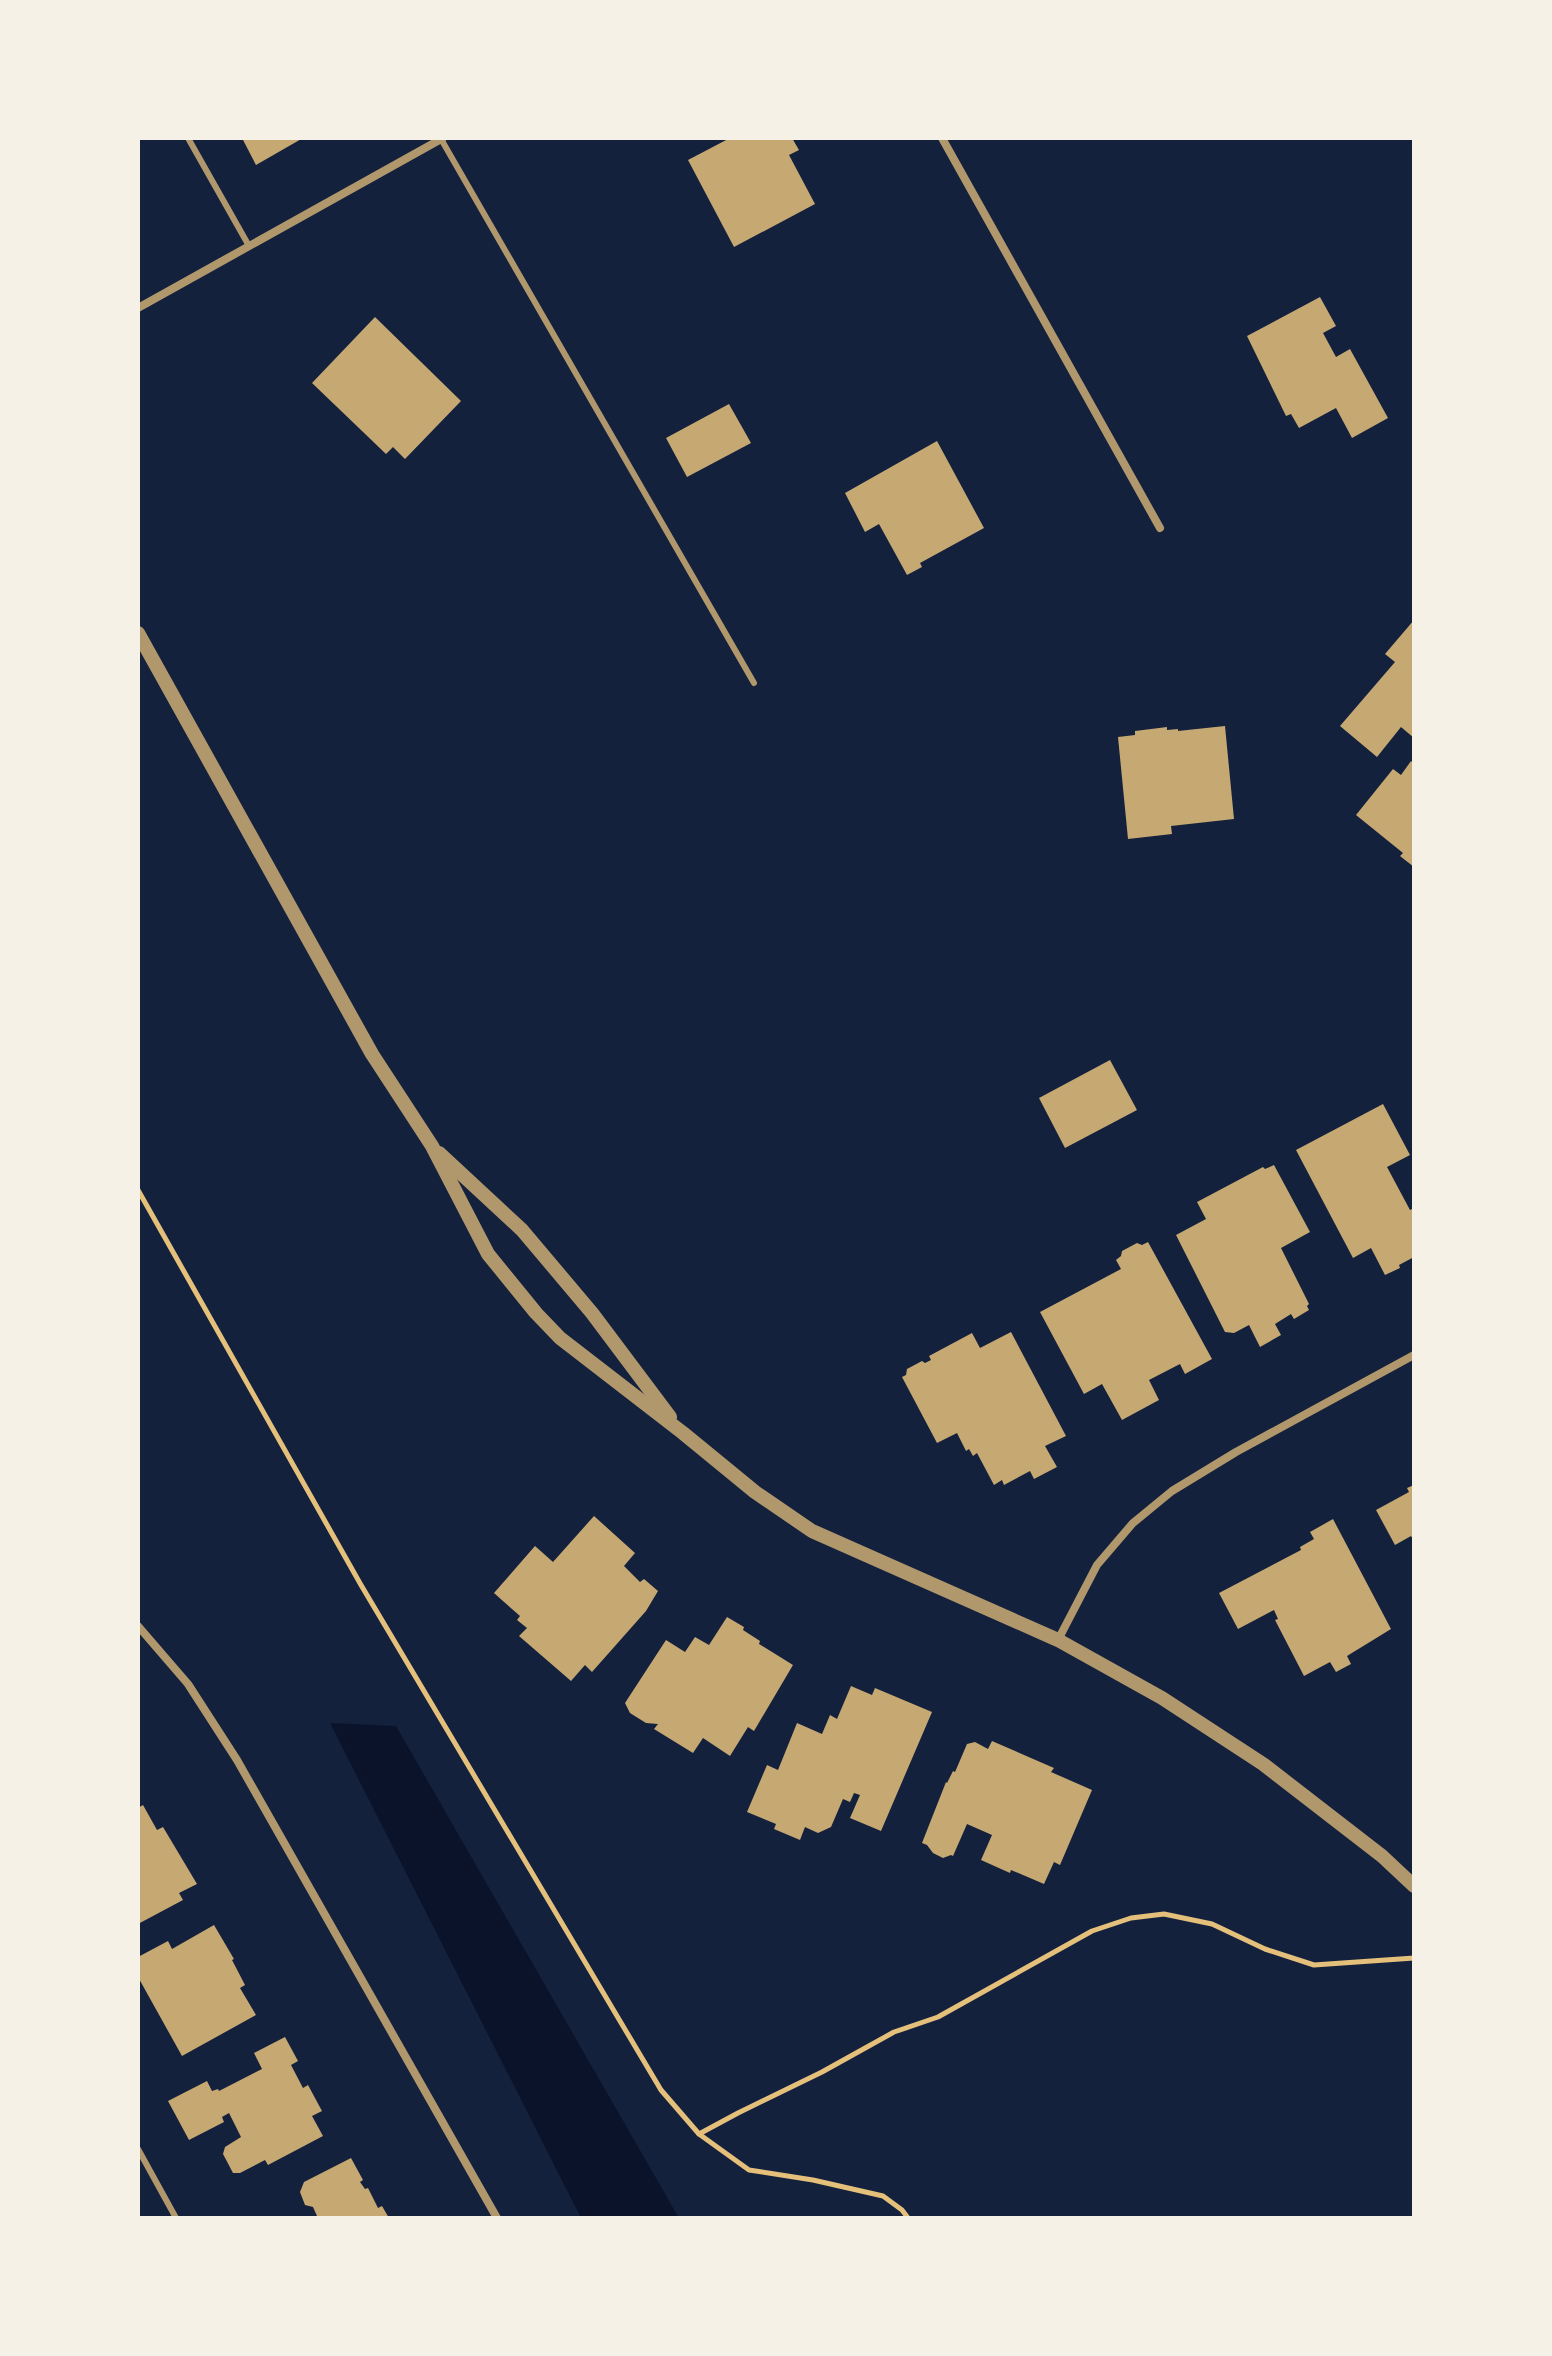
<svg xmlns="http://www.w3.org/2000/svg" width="1552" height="2356" font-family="Cabin,sans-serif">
	<rect width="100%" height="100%" fill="#14213d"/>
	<path fill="#0b132b" d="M 330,1723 L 396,1726 L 679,2218 L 581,2218 Z"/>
	<g fill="#c6a872">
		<path d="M 242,138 L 303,138 L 256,165 Z"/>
		<path d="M 730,138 L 792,138 L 799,150 L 789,155 L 815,204 L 734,247 L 688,160 Z"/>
		<path d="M 1320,297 L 1336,326 L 1323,333 L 1336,357 L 1350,349 L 1388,418 L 1352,438 L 1336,408 L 1299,428 L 1291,414 L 1286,416 L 1247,336 Z"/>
		<path d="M 375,317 L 461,401 L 405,459 L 393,447 L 386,454 L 312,383 Z"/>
		<path d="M 729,404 L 751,443 L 687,477 L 666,438 Z"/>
		<path d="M 937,441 L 984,528 L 920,563 L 922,567 L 907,575 L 879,524 L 865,532 L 845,493 Z"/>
		<path d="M 1414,620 L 1414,738 L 1401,727 L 1377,757 L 1340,726 L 1395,662 L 1385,654 Z"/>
		<path d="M 1225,726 L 1234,819 L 1171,826 L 1172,834 L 1128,839 L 1118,737 L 1135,735 L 1135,731 L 1167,727 L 1167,730 L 1178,729 L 1178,731 Z"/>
		<path d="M 1411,761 L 1414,764 L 1414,867 L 1400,856 L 1403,853 L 1356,815 L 1393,769 L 1401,775 Z"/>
		<path d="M 1110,1060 L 1137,1110 L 1065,1148 L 1039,1098 Z"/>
		<path d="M 1383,1104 L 1410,1155 L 1387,1167 L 1410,1210 L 1414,1208 L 1414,1257 L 1399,1265 L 1400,1268 L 1385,1275 L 1371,1248 L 1353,1258 L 1296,1150 Z"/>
		<path d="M 1274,1165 L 1310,1232 L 1281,1248 L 1309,1304 L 1307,1306 L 1309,1310 L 1294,1319 L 1291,1314 L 1275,1324 L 1281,1335 L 1260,1347 L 1249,1325 L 1234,1333 L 1225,1332 L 1176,1235 L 1206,1219 L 1197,1202 L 1263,1167 L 1265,1169 Z"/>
		<path d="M 1148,1242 L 1212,1359 L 1185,1374 L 1180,1364 L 1149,1380 L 1159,1400 L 1122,1420 L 1102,1384 L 1084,1394 L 1040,1312 L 1121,1269 L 1116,1260 L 1121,1256 L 1122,1251 L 1137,1243 L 1142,1245 Z"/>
		<path d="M 1011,1332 L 1066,1436 L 1045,1446 L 1057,1467 L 1034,1479 L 1030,1471 L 1004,1485 L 1002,1480 L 994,1485 L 977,1453 L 973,1456 L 969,1449 L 966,1451 L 957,1433 L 937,1443 L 902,1377 L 906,1375 L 907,1369 L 922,1361 L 925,1363 L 931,1360 L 929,1356 L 972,1333 L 980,1348 Z"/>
		<path d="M 1414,1485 L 1414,1541 L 1411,1536 L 1395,1545 L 1376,1510 L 1409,1492 L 1407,1488 Z"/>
		<path d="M 594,1516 L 635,1553 L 624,1566 L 640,1582 L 644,1579 L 658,1591 L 646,1611 L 592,1672 L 585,1665 L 571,1681 L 519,1636 L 527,1628 L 517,1620 L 520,1616 L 494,1593 L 535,1546 L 553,1562 Z"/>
		<path d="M 1333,1519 L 1391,1629 L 1347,1656 L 1351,1664 L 1336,1672 L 1330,1662 L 1304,1676 L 1275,1620 L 1278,1619 L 1274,1610 L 1238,1629 L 1219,1593 L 1301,1550 L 1300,1547 L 1314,1539 L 1310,1532 Z"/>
		<path d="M 727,1617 L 744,1627 L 743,1630 L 760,1641 L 759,1644 L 793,1665 L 754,1731 L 748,1727 L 730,1756 L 703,1738 L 693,1753 L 654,1729 L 658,1724 L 646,1723 L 630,1713 L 625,1703 L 666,1640 L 685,1652 L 695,1637 L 709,1645 Z"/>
		<path d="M 851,1686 L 872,1695 L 875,1688 L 932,1712 L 881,1831 L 850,1818 L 860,1795 L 854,1793 L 850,1802 L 843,1799 L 831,1827 L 818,1833 L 805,1827 L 800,1840 L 774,1829 L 776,1824 L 747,1812 L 767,1765 L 778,1770 L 797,1723 L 822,1734 L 830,1715 L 837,1719 Z"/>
		<path d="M 992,1741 L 1054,1768 L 1051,1772 L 1092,1790 L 1060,1865 L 1054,1862 L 1044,1884 L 1011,1870 L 1010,1873 L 981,1860 L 992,1835 L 967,1824 L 953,1856 L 951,1855 L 943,1858 L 933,1853 L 927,1845 L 922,1843 L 946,1782 L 947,1783 L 953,1771 L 955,1772 L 967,1744 L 975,1742 L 988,1749 Z"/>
		<path d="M 143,1805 L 157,1830 L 163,1827 L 197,1884 L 179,1893 L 183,1900 L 138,1924 L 138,1808 Z"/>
		<path d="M 214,1925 L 234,1959 L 232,1960 L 245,1985 L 240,1988 L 256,2015 L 182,2056 L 138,1977 L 138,1957 L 168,1941 L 172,1949 Z"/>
		<path d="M 285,2037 L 298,2061 L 291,2065 L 303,2088 L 308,2085 L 322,2111 L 312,2116 L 323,2136 L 268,2165 L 265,2160 L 240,2173 L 233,2173 L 223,2154 L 225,2147 L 241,2137 L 229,2113 L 222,2117 L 224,2122 L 189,2140 L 168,2101 L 207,2081 L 212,2091 L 218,2089 L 219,2091 L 262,2069 L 254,2053 Z"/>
		<path d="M 351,2158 L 363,2180 L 360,2182 L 365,2189 L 368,2188 L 378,2208 L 382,2206 L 389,2218 L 313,2218 L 317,2216 L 313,2207 L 305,2205 L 300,2192 L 304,2182 Z"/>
	</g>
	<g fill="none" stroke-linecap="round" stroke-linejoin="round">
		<g stroke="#e5c07b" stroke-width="5">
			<path d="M 138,1190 L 361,1585 L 661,2090 L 699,2134 L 749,2170 L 813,2180 L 883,2196 L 902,2210 L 908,2218"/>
			<path d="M 699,2134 L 738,2113 L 822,2072 L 894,2032 L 938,2017 L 1092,1931 L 1131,1918 L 1164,1914 L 1212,1924 L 1265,1949 L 1314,1965 L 1414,1958"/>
		</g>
		<g stroke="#b1986c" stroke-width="6">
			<path d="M 188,138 L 249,246"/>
			<path d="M 441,139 L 754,683"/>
			<path d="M 138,2149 L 176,2218"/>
		</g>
		<g stroke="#b1986c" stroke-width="8">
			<path d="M 942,138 L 1160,528"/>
			<path d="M 138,308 L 443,138"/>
			<path d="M 138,1626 L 188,1684 L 237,1760 L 497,2218"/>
			<path d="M 1058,1640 L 1097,1565 L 1133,1523 L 1172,1491 L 1236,1452 L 1414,1355"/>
		</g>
		<g stroke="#b1986c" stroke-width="14">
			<path d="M 138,633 L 372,1054 L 432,1146 L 488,1254 L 536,1313 L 560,1338 L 683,1433 L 755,1492 L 812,1531 L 1058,1640 L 1162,1698 L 1263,1764 L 1382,1856 L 1414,1886"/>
			<path d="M 439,1153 L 522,1230 L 592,1313 L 670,1417"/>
		</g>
	</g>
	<rect width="1552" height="2356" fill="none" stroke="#f6f1e7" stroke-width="280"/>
</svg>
